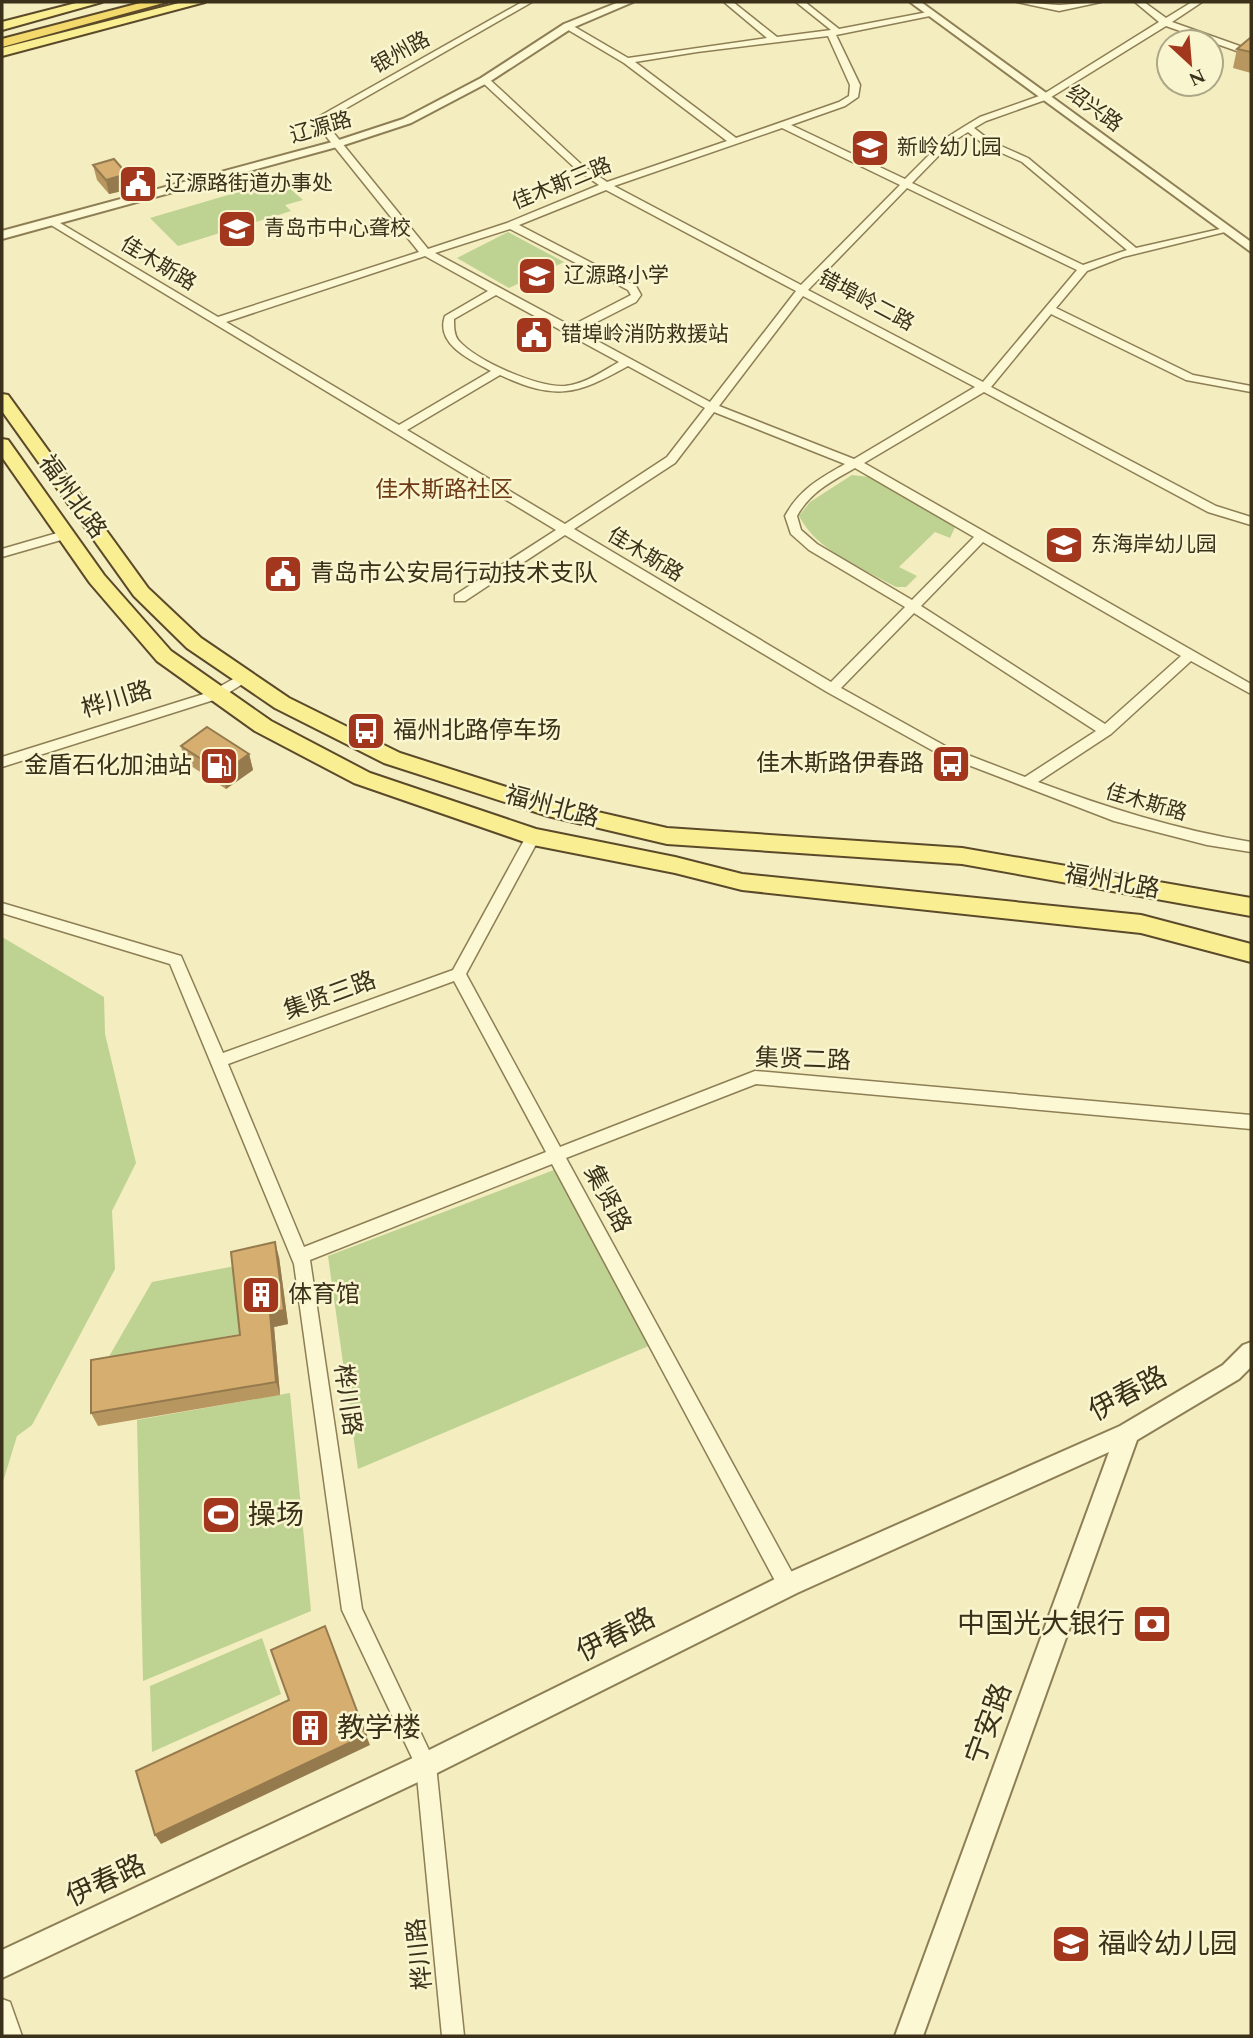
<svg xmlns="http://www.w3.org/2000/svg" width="1253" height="2038" font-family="Spectral,'Noto Sans SC',serif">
	<rect width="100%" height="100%" fill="#f3edbf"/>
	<g fill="#bed291">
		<path d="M 262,185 L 268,190 L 286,185 L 303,200 L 285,205 L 291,211 L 178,246 L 150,218 Z"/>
		<path d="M 508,232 L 564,262 L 509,288 L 457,258 Z"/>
		<path d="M 852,475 L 869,477 L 955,527 L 950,538 L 935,532 L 899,567 L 917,576 L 906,587 L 896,587 C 862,568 817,551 799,516 L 810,502 Z"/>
		<path d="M 2,937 L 104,997 L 105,1034 L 136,1163 L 112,1211 L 115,1269 L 32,1425 L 17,1436 L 2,1485 Z"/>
		<path d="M 554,1170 L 651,1345 L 358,1469 L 328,1256 Z"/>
		<path d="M 235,1266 L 243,1333 L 107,1360 L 152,1282 Z"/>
		<path d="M 290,1393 L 311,1611 L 143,1681 L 137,1420 Z"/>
		<path d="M 262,1638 L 281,1694 L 152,1752 L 150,1686 Z"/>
	</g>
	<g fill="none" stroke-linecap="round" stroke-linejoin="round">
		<g stroke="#8d7e55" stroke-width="3">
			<g id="minor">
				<path d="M 522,2 L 532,2 L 324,121 L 428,249 L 507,223 L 599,185 L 576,169 L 482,82 L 482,78 L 488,78 L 582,165 L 607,182 L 727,141 L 624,63 L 565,28 L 565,24 L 568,23 L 628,58 L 767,38 L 724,2 L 733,2 L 777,37 L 831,30 L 796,2 L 805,2 L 839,29 L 933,11 L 934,13 L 930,16 L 836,35 L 860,85 L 858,97 L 845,106 L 791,125 L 905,179 L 946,138 L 965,126 L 980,117 L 1042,95 L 1159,22 L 1135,2 L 1144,2 L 1166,18 L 1192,2 L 1202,2 L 1172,22 L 1251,50 L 1251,56 L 1166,26 L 1048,99 L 986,121 L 974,128 L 992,142 L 1028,158 L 1136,248 L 1229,227 L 1229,231 L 1123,257 L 1087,271 L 1056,308 L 1193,375 L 1251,386 L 1251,392 L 1186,380 L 1051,314 L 991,387 L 1216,506 L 1251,517 L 1251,525 L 1208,512 L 984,392 L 864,463 L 1251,684 L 1251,694 L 1191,661 L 1111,734 L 1038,782 C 1108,808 1177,830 1251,842 L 1251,852 L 1207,845 L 1114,821 L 937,753 L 827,692 L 565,535 L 465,601 L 455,601 L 455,595 L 556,530 L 46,222 L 55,220 L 218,317 L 419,252 L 313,120 ZM 828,36 L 850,85 L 849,96 L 839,102 L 736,138 L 635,62 L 697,52 ZM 782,128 L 900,185 L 801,285 L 614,186 ZM 968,132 L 986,146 L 1022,162 L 1127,250 L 1083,265 L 912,183 L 952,142 ZM 907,188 L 1077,270 L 983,382 L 808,290 ZM 606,190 L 796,291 L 710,402 L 579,331 L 636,302 L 641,295 L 636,286 L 519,225 ZM 510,229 L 628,290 L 631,295 L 571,326 L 435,253 ZM 425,256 L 488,291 L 445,316 C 435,344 470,360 491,371 L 399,425 L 226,322 ZM 496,295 L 619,362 C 603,371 585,384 565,386 C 538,388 476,361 458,340 C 454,334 454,327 454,319 ZM 803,296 L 975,387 L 854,459 L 719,406 ZM 628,366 L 705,408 L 667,457 L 565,524 L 407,430 L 500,375 C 556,401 576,395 628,366 ZM 714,412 L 845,464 C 820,478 799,490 785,516 L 791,534 L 809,550 L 905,607 L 831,682 L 574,529 L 675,463 ZM 855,468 L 974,537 L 912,600 L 817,544 L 801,530 L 797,516 C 810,492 832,481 855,468 ZM 983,542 L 1181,656 L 1105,724 L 921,606 ZM 914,613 L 1096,731 L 1025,777 L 947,747 L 841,688 Z"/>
				<path d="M 1017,2 L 1059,5 L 1101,2 L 1059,11 Z"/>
				<path d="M 64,531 L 70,535 L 68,538 L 2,557 L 2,549 Z"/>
				<path d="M 244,673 L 249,674 L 249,680 L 220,698 L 2,767 L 2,757 L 210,692 Z"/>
				<path d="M 533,832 L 540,837 L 466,974 L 560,1147 L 755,1071 L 1251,1115 L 1251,1129 L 756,1084 L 566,1158 L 795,1578 L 798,1585 L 795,1592 L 788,1595 L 781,1592 L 552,1164 L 310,1260 L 362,1609 L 436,1765 L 464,2036 L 442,2036 L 416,1766 L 342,1610 L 294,1264 L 170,964 L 2,913 L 2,903 L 181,956 L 223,1053 L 453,970 L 528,833 ZM 454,981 L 546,1152 L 304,1247 L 228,1064 Z"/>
				<path d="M 2,1999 L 10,2002 L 22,2036 L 2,2036 Z"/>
			</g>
		</g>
		<g stroke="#8d7e55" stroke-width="4">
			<g id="tertiary">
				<path d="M 619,2 L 633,2 L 572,28 L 489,82 L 411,123 L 344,145 L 2,239 L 2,231 L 336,141 L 403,119 L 481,78 L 564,24 Z"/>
				<path d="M 910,2 L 921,2 L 1251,242 L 1251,252 Z"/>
				<path d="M 1251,1342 L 1251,1367 L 1239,1379 L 1137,1440 L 923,2036 L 895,2036 L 1109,1452 L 797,1593 L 435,1774 L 2,1978 L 2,1950 L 417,1756 L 779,1577 L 1120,1426 L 1223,1365 L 1243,1345 Z"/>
			</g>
		</g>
		<g stroke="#5b4a2a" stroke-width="4">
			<g id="primary">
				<path d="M 80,2 L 102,2 L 2,30 L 2,22 Z"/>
				<path d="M 183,2 L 205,2 L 2,56 L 2,48 Z"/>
				<path d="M 2,394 L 8,395 L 148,588 L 201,638 L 289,698 L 400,753 L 550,801 L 667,828 L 962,848 L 1251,898 L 1251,916 L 962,864 L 667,844 L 548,816 L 384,763 L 275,708 L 187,648 L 134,596 L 2,411 Z"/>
				<path d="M 2,439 L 8,440 L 104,575 L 171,651 L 271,721 L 370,773 L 536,829 L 675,857 L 742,874 L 1141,915 L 1251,944 L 1251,962 L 1141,933 L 742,890 L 675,873 L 533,845 L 354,783 L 255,731 L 157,661 L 90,583 L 2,457 Z"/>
			</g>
		</g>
		<g stroke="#5b4a2a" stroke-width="4">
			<path id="trunk" d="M 144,2 L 167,2 L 2,47 L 2,39 Z"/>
		</g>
		<use href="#minor" fill="#fcf8d3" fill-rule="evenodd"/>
		<use href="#tertiary" fill="#fcf8d3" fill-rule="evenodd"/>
		<use href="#primary" fill="#faee92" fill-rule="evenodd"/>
		<use href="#trunk" fill="#f3d86c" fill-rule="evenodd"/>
	</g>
	<g fill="#b79660">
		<path d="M 1251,38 L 1251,73 L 1233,68 L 1237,49 Z"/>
		<path d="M 93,165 L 131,189 L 109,194 L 97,180 Z"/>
		<path d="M 181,746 L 249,754 L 253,770 L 226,789 L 185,762 Z"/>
		<path d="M 279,1257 L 288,1324 L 274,1327 L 280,1395 L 98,1426 L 91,1413 L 240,1335 Z"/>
	</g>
	<g fill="#957a4e">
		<path d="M 127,174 L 131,189 L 109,194 L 106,180 Z"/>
		<path d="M 249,754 L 253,770 L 226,789 L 223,773 Z"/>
		<path d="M 275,1242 L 279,1257 L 288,1324 L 274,1327 L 280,1395 L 276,1382 L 270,1313 Z"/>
		<path d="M 366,1735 L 370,1745 L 161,1844 L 155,1835 Z"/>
	</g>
	<g fill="#d5ae70" stroke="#957a4e" stroke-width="2">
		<path d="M 1250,38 L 1251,38 L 1251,52 L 1237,49 Z"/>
		<path d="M 114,159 L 127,174 L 106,180 L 93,165 Z"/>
		<path d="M 207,727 L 249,754 L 223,773 L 181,746 Z"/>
		<path d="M 275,1242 L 284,1310 L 270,1313 L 276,1382 L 91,1413 L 91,1360 L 240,1335 L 231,1252 Z"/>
		<path d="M 325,1626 L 366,1735 L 155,1835 L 136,1771 L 289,1700 L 271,1650 Z"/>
	</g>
	<defs>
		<g id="school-square" transform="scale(2.0125)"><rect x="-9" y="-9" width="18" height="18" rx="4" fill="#a3371e" stroke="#f9f5cf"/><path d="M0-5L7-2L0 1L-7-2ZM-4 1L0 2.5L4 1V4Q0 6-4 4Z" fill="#fff"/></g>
		<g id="civic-square" transform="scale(2.0125)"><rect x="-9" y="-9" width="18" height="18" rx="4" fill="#a3371e" stroke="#f9f5cf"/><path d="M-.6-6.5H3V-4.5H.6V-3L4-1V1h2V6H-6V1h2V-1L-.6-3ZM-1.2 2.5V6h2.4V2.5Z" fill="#fff"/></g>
		<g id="bus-square" transform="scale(2.0125)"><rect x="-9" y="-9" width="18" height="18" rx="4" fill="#a3371e" stroke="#f9f5cf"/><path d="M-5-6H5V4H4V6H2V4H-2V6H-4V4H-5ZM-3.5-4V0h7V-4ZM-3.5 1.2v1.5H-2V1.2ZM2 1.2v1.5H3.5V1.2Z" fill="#fff"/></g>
		<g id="fuel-square" transform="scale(2.0125)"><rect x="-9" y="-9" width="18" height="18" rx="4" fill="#a3371e" stroke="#f9f5cf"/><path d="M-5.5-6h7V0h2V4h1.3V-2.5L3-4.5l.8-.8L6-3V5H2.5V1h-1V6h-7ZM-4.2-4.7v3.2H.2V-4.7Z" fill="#fff"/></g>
		<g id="building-square" transform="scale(2.0125)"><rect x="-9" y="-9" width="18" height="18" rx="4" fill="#a3371e" stroke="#f9f5cf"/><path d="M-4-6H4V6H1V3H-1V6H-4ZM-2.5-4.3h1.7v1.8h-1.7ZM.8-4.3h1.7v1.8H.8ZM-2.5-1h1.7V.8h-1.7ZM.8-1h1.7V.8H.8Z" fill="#fff"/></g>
		<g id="stadium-square" transform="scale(2.0125)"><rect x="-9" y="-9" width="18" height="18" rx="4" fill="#a3371e" stroke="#f9f5cf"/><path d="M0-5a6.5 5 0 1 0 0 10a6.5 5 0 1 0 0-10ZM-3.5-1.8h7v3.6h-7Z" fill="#fff"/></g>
		<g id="bank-square" transform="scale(2.0125)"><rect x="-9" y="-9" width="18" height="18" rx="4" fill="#a3371e" stroke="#f9f5cf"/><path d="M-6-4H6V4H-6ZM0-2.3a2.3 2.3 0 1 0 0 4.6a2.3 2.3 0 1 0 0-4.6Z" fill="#fff"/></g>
	</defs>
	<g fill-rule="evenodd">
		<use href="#school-square" x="870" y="148"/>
		<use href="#civic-square" x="138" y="184"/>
		<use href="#school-square" x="237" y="229"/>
		<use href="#school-square" x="537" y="276"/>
		<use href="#civic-square" x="534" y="335"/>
		<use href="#school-square" x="1064" y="545"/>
		<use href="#civic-square" x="283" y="574"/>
		<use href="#bus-square" x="366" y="731"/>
		<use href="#bus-square" x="951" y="764"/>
		<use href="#fuel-square" x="219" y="766"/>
		<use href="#building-square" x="261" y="1295"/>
		<use href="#stadium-square" x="221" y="1515"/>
		<use href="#bank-square" x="1152" y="1624"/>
		<use href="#building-square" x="310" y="1728"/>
		<use href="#school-square" x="1071" y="1944"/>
	</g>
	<g text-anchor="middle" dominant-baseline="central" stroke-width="5" stroke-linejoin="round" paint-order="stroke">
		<g font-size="21" fill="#3b311b" stroke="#f9f5cf">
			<text transform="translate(401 53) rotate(-29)">银州路</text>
			<text transform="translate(1094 109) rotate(36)">绍兴路</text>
			<text transform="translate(321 128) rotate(-16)">辽源路</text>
			<text transform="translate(562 184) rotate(-22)">佳木斯三路</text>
			<text transform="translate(158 264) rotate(31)">佳木斯路</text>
			<text transform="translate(866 301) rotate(28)">错埠岭二路</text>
			<text transform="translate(645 555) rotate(31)">佳木斯路</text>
			<text transform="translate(1146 803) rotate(16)">佳木斯路</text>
		</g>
		<g font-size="21" fill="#3b311b" stroke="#f9f5cf" text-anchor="start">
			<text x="897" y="148">新岭幼儿园</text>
			<text x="165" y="184">辽源路街道办事处</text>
			<text x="264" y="229">青岛市中心聋校</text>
			<text x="564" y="276">辽源路小学</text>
			<text x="561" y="335">错埠岭消防救援站</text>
			<text x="1091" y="545">东海岸幼儿园</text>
		</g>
		<g font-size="23" fill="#6d3916" stroke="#f9f5cf">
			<text x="444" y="490">佳木斯路社区</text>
		</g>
		<g font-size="24" fill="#3b311b" stroke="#f9f5cf">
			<text transform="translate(72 497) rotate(54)">福州北路</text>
			<text transform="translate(117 700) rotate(-17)">桦川路</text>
			<text transform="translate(552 807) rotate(15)">福州北路</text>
			<text transform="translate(1112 882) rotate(10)">福州北路</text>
			<text transform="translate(330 996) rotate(-20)">集贤三路</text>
			<text transform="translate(803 1060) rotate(2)">集贤二路</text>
			<text transform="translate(607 1199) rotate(62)">集贤路</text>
			<text transform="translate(347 1400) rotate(82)">桦川路</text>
			<text transform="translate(420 1954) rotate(-96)">桦川路</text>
		</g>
		<g font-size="24" fill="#3b311b" stroke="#f9f5cf" text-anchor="start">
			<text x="310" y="574">青岛市公安局行动技术支队</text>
			<text x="393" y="731">福州北路停车场</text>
			<text x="924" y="764" text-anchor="end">佳木斯路伊春路</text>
			<text x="192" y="766" text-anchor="end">金盾石化加油站</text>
			<text x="288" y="1295">体育馆</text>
		</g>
		<g font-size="28" fill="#3b311b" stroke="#f9f5cf">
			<text transform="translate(1128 1394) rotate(-28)">伊春路</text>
			<text transform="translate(616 1635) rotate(-27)">伊春路</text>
			<text transform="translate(989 1724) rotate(-70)">宁安路</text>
			<text transform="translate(106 1881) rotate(-25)">伊春路</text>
		</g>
		<g font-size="28" fill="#3b311b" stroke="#f9f5cf" text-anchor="start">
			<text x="248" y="1515">操场</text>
			<text x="1125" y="1624" text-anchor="end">中国光大银行</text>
			<text x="337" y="1728">教学楼</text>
			<text x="1098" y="1944">福岭幼儿园</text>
		</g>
	</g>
	<rect width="1253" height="2038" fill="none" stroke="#3b311b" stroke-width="7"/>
	<g transform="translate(1190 63) rotate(154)"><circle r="33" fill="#f9f5cf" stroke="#ada787" stroke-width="2"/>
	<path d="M0-5L12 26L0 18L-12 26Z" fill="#a3371e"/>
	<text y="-10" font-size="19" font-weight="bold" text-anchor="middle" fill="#3b311b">N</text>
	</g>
</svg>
